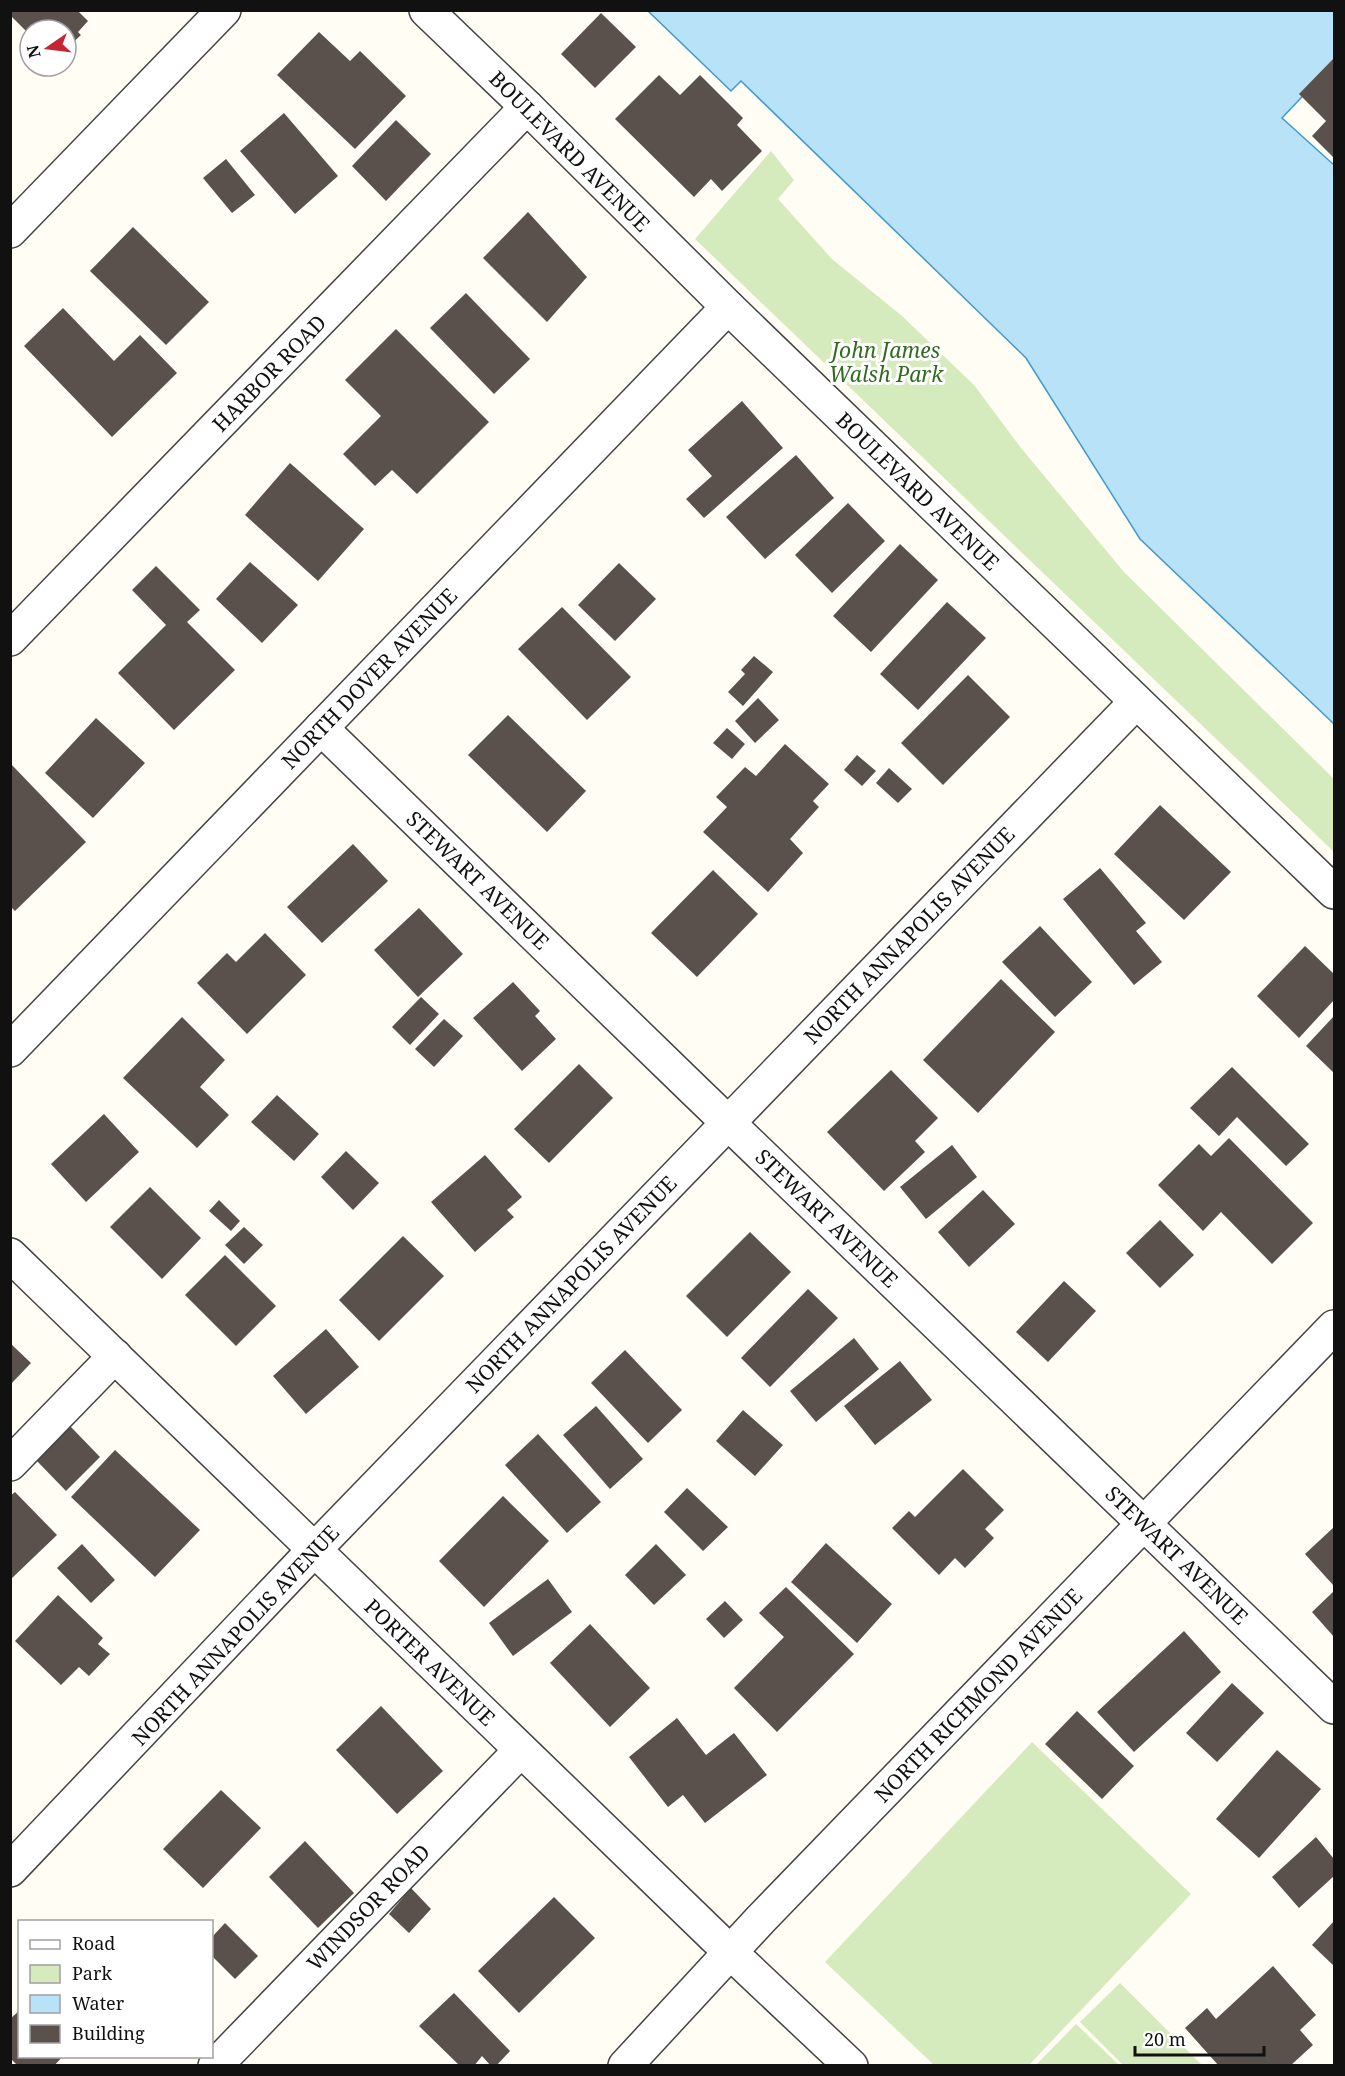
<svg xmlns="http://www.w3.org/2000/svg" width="1345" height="2076" font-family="'Noto Serif',serif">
	<rect width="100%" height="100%" fill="#fffdf4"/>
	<g fill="#d6ebbd">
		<path d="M 771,151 L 794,180 L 778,199 L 832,259 L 902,316 L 974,385 L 1021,448 L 1124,572 L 1334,779 L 1334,852 L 695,239 Z"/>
		<path d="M 1032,1742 L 1191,1894 L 1029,2065 L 934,2065 L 825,1962 Z"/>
		<path d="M 1120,1983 L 1202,2065 L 1123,2065 L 1080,2022 Z"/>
		<path d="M 1076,2024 L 1119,2065 L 1036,2065 Z"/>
	</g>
	<path fill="#b8e2f7" stroke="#3f9acf" stroke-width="1.5" d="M 648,11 L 1334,11 L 1334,63 L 1282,118 L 1334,165 L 1334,724 L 1140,539 L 1026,358 L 741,81 L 731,91 Z"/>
	<g fill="#5a514d">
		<path d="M 10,10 L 77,10 L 88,21 L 78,32 L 81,35 L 66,49 L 66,30 L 30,30 L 30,35 L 10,15 Z"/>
		<path d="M 601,13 L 636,47 L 595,88 L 561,54 Z"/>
		<path d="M 319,32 L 350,61 L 360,51 L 406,96 L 355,149 L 277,75 Z"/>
		<path d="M 1334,58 L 1334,158 L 1312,136 L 1326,121 L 1299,94 Z"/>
		<path d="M 659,75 L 680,95 L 700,75 L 743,118 L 737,125 L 762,151 L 722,191 L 711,179 L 694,197 L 615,119 Z"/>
		<path d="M 284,113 L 338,176 L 295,214 L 240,151 Z"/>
		<path d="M 396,120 L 431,154 L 386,201 L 352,166 Z"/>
		<path d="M 226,159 L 255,195 L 232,213 L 203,178 Z"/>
		<path d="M 528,212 L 587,277 L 547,322 L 483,258 Z"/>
		<path d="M 133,227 L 209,302 L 166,345 L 90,271 Z"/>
		<path d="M 466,293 L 530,359 L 494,394 L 430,328 Z"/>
		<path d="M 63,308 L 114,361 L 140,335 L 177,373 L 112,437 L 24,346 Z"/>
		<path d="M 396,329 L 489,422 L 417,494 L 392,470 L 375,486 L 343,454 L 381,416 L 345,380 Z"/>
		<path d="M 742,401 L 783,448 L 704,518 L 686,499 L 712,476 L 688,450 Z"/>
		<path d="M 796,455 L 834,498 L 765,559 L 726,517 Z"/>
		<path d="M 290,463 L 364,529 L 318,581 L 245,515 Z"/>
		<path d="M 848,503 L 885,541 L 832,593 L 795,555 Z"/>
		<path d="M 900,544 L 938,580 L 871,652 L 833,616 Z"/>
		<path d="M 250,562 L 298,605 L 262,643 L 216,599 Z"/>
		<path d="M 619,563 L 656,599 L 615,641 L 578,605 Z"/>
		<path d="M 156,566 L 200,610 L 187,622 L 235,670 L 174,730 L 118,673 L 166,625 L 132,590 Z"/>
		<path d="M 947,602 L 986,638 L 918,710 L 880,674 Z"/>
		<path d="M 562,607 L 631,677 L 587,720 L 518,649 Z"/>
		<path d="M 754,656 L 773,672 L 743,706 L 728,692 L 745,674 L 741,670 Z"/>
		<path d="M 968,675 L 1010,717 L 943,785 L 901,743 Z"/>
		<path d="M 758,698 L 779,720 L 755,743 L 735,721 Z"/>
		<path d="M 508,715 L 586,791 L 547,832 L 468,755 Z"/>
		<path d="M 96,718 L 145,763 L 93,818 L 45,773 Z"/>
		<path d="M 727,728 L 745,744 L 732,759 L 713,743 Z"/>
		<path d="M 785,744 L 829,784 L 813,801 L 819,807 L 790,839 L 803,853 L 768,892 L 703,832 L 727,807 L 716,797 L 745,767 L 756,776 Z"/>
		<path d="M 857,755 L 876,771 L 862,786 L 844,770 Z"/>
		<path d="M 10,763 L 86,842 L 15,911 L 10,906 Z"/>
		<path d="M 889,768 L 912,789 L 898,803 L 876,783 Z"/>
		<path d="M 1160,805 L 1231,872 L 1184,920 L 1114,854 Z"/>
		<path d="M 353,844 L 388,881 L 322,943 L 287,907 Z"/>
		<path d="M 1100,868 L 1146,923 L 1136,931 L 1162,962 L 1134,985 L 1063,899 Z"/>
		<path d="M 713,870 L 758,914 L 697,977 L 651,933 Z"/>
		<path d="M 419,908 L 463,954 L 418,997 L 374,950 Z"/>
		<path d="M 1040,926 L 1092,982 L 1055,1017 L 1002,962 Z"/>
		<path d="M 265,933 L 306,975 L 247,1034 L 197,983 L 227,953 L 236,962 Z"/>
		<path d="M 1305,946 L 1334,974 L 1334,1000 L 1299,1038 L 1257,996 Z"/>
		<path d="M 1001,979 L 1055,1032 L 978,1113 L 923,1060 Z"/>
		<path d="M 513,982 L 540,1011 L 535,1016 L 556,1039 L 522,1071 L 473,1018 Z"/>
		<path d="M 421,997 L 439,1014 L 410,1045 L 392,1027 Z"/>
		<path d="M 1334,1016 L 1334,1073 L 1306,1046 Z"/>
		<path d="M 182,1017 L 225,1060 L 200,1087 L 229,1115 L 197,1148 L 123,1078 Z"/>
		<path d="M 444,1019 L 463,1036 L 434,1067 L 415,1049 Z"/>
		<path d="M 579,1064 L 613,1098 L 549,1163 L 514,1129 Z"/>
		<path d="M 1232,1067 L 1309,1144 L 1286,1166 L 1237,1117 L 1219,1136 L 1190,1108 Z"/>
		<path d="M 891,1070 L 938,1118 L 915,1141 L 925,1152 L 884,1191 L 827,1132 Z"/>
		<path d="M 277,1095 L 319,1134 L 294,1161 L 251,1122 Z"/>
		<path d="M 104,1114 L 139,1152 L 86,1202 L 51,1164 Z"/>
		<path d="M 1229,1138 L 1313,1223 L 1272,1264 L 1221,1212 L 1203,1231 L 1158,1185 L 1199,1144 L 1211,1156 Z"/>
		<path d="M 952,1145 L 977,1177 L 926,1219 L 900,1187 Z"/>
		<path d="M 346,1151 L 379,1183 L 353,1210 L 321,1177 Z"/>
		<path d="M 485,1155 L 522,1197 L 507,1210 L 514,1217 L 475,1252 L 431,1202 Z"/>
		<path d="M 150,1187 L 201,1238 L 162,1279 L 110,1227 Z"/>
		<path d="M 983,1190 L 1015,1224 L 969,1267 L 938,1232 Z"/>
		<path d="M 219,1200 L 240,1221 L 231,1231 L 209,1211 Z"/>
		<path d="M 1160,1220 L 1194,1255 L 1160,1288 L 1126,1253 Z"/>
		<path d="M 244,1227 L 263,1245 L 244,1264 L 225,1245 Z"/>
		<path d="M 750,1232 L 791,1272 L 727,1337 L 686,1296 Z"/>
		<path d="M 403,1236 L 444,1276 L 379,1341 L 339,1300 Z"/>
		<path d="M 225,1255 L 276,1306 L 236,1346 L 185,1295 Z"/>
		<path d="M 1064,1281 L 1096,1311 L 1048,1362 L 1016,1332 Z"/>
		<path d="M 808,1289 L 838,1318 L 770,1387 L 741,1358 Z"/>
		<path d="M 326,1329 L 359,1367 L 306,1414 L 273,1376 Z"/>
		<path d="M 854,1338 L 879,1369 L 816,1422 L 790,1391 Z"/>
		<path d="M 10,1343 L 31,1363 L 10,1385 Z"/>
		<path d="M 625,1350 L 682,1410 L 648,1443 L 591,1383 Z"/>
		<path d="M 900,1361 L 932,1400 L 875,1445 L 844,1406 Z"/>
		<path d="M 596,1406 L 643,1459 L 610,1489 L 563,1435 Z"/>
		<path d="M 743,1410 L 783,1445 L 755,1476 L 716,1441 Z"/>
		<path d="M 69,1425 L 100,1457 L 66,1491 L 35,1459 Z"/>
		<path d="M 538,1434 L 601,1502 L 567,1533 L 505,1465 Z"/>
		<path d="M 115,1450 L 200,1530 L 155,1577 L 71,1497 Z"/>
		<path d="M 963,1469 L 1004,1510 L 985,1529 L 994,1538 L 965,1568 L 955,1558 L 939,1575 L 892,1528 L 909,1511 L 915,1517 Z"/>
		<path d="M 687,1488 L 728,1527 L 703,1551 L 664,1512 Z"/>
		<path d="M 15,1492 L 57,1535 L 10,1580 L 10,1496 Z"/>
		<path d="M 503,1496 L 549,1541 L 484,1607 L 439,1561 Z"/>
		<path d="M 1334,1527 L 1334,1586 L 1305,1554 Z"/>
		<path d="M 826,1543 L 892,1604 L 857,1643 L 791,1582 Z"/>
		<path d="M 82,1544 L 115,1580 L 91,1603 L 57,1568 Z"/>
		<path d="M 656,1544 L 686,1575 L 654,1605 L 625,1575 Z"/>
		<path d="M 548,1579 L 572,1612 L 513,1656 L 489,1623 Z"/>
		<path d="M 786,1587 L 854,1654 L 777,1732 L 734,1688 L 784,1637 L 759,1613 Z"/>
		<path d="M 1334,1591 L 1334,1637 L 1312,1612 Z"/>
		<path d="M 58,1595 L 103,1638 L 98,1644 L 110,1654 L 89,1676 L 79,1667 L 61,1685 L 15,1641 Z"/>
		<path d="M 725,1601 L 743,1620 L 724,1638 L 706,1619 Z"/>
		<path d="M 590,1624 L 650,1688 L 610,1727 L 550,1663 Z"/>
		<path d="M 1184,1631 L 1221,1672 L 1134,1752 L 1097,1712 Z"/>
		<path d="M 1232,1683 L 1264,1713 L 1217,1762 L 1186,1733 Z"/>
		<path d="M 381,1706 L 443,1771 L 397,1814 L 336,1750 Z"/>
		<path d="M 1077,1711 L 1134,1766 L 1102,1799 L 1045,1744 Z"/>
		<path d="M 677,1718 L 706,1755 L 734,1733 L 767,1775 L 705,1823 L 683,1795 L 668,1807 L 629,1757 Z"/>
		<path d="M 1277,1750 L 1321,1789 L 1259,1858 L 1216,1819 Z"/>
		<path d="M 221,1790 L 261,1828 L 203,1888 L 163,1849 Z"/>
		<path d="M 1316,1837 L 1334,1859 L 1334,1876 L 1299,1908 L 1272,1877 Z"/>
		<path d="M 305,1841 L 354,1893 L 318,1928 L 269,1877 Z"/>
		<path d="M 411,1888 L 431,1909 L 409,1933 L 389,1914 Z"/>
		<path d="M 554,1897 L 595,1938 L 519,2013 L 478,1971 Z"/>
		<path d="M 1334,1921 L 1334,1966 L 1312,1945 Z"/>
		<path d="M 225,1923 L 258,1956 L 235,1979 L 212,1956 L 212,1937 Z"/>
		<path d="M 1273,1966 L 1316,2015 L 1300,2030 L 1313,2045 L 1290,2066 L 1219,2066 L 1185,2028 L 1207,2008 L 1216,2019 Z"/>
		<path d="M 454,1993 L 510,2051 L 496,2066 L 491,2066 L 482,2056 L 474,2066 L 460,2066 L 419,2026 Z"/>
		<path d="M 20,2010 L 20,2056 L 63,2056 L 54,2066 L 18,2066 L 10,2058 L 10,2019 Z"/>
	</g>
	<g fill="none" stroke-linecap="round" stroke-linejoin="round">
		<g stroke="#444" stroke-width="36">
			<g id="minor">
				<path d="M 426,10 L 527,107 L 728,307 L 1334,892"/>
				<path d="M 10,231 L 224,10"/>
				<path d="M 10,639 L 527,107"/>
				<path d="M 321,728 L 691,1087 L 1334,1707"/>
				<path d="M 10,1050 L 728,307"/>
				<path d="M 10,1255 L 730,1952 L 851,2066"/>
				<path d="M 10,1464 L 115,1356"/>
				<path d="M 10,1870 L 314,1550 L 1136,702"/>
				<path d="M 215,2066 L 521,1750"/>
				<path d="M 625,2066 L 761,1919 L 1334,1327"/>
			</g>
		</g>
		<use href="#minor" stroke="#fff" stroke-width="33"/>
	</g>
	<g text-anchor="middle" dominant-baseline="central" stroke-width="6" stroke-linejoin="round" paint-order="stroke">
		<g font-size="21" fill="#111" stroke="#fff">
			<text transform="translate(570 151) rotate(45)">BOULEVARD AVENUE</text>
			<text transform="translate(269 373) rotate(-46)">HARBOR ROAD</text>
			<text transform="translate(918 491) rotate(44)">BOULEVARD AVENUE</text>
			<text transform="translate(369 678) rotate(-46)">NORTH DOVER AVENUE</text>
			<text transform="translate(478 880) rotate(44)">STEWART AVENUE</text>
			<text transform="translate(909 935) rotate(-46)">NORTH ANNAPOLIS AVENUE</text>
			<text transform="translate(827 1218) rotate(44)">STEWART AVENUE</text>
			<text transform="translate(571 1284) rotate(-46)">NORTH ANNAPOLIS AVENUE</text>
			<text transform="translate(1177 1555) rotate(44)">STEWART AVENUE</text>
			<text transform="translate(235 1635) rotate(-47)">NORTH ANNAPOLIS AVENUE</text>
			<text transform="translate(430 1662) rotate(44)">PORTER AVENUE</text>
			<text transform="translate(978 1695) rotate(-46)">NORTH RICHMOND AVENUE</text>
			<text transform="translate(368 1907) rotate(-46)">WINDSOR ROAD</text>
		</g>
		<g font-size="21" font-style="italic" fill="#316b1f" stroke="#fff">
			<text x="886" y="350">John James<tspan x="886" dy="24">Walsh Park</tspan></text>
		</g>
	</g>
	<rect width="1345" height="2076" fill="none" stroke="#111111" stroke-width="24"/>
	<rect x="18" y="1920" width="195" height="138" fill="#ffffff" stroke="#a0a0a0" stroke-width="1.5"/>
	<rect x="30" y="1940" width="30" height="9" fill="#ffffff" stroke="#a0a0a0" stroke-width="1.5"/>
	<text x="72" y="1950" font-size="18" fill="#111111">Road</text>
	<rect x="30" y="1965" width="30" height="18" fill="#d6ebbd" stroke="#a0a0a0" stroke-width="1.5"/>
	<text x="72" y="1980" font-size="18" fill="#111111">Park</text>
	<rect x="30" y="1995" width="30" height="18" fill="#b8e2f7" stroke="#a0a0a0" stroke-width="1.5"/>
	<text x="72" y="2010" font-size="18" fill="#111111">Water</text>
	<rect x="30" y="2025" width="30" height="18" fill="#5a514d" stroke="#a0a0a0" stroke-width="1.5"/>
	<text x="72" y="2040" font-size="18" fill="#111111">Building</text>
	<g transform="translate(48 48) rotate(256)"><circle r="28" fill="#ffffff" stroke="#a0a0a0" stroke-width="1.5"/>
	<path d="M0-4.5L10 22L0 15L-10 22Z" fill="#c42633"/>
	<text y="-9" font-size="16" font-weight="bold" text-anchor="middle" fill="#111111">N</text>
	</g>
	<path d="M1135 2046v9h129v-9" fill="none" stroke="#111111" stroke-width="3"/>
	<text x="1144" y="2046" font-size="18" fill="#111111" stroke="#ffffff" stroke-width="4.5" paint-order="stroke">20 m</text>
</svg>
